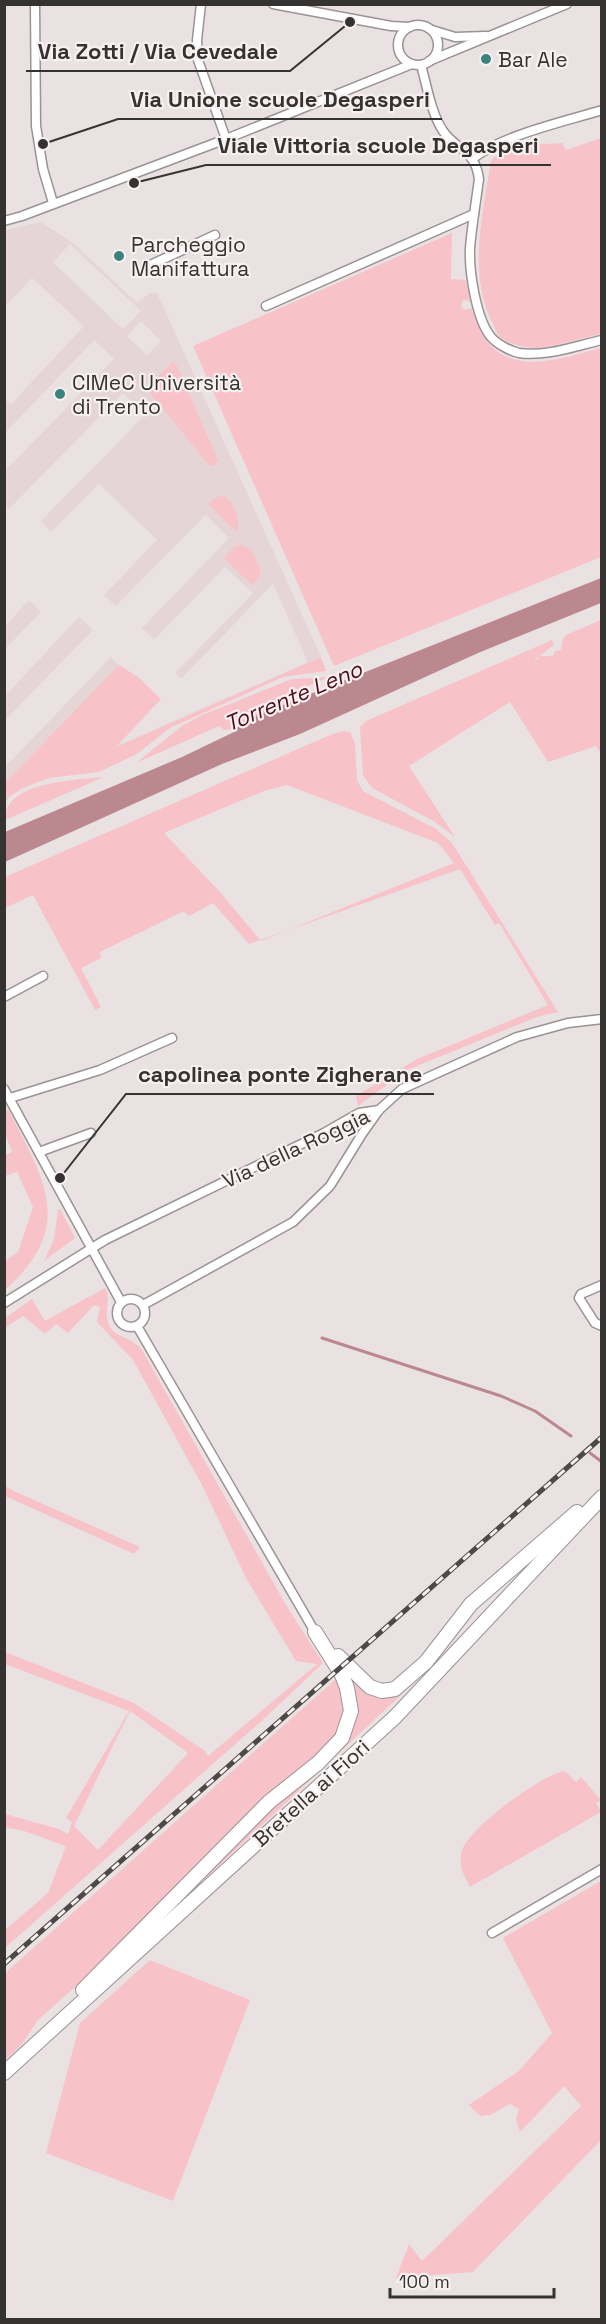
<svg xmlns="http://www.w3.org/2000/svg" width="606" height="2324" font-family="'Space Grotesk',sans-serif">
	<rect width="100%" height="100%" fill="#eae2e2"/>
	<g fill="#e6d5d6" fill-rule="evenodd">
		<path d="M 41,222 L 73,243 L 137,303 L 150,293 L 157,293 L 321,657 L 5,795 L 5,767 L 111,657 L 123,670 L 138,677 L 116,746 L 308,662 L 273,584 L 181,679 L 175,673 L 253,593 L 225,567 L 154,640 L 142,628 L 229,538 L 206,515 L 116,606 L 104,595 L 157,540 L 99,484 L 51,532 L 41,521 L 145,415 L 123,393 L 9,509 L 5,505 L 5,471 L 114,359 L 94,340 L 5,433 L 4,399 L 11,404 L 84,326 L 32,278 L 5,306 L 5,230 ZM 70,244 L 141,311 L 123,329 L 53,262 ZM 141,321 L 161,341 L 147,355 L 127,336 Z"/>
		<path d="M 29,600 L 41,612 L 5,649 L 5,626 Z"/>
		<path d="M 79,617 L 93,630 L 5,720 L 5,696 Z"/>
	</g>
	<g fill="#f7c2c8" fill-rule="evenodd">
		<path d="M 601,138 L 601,334 C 586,337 548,349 534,348 C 524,347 506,344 499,336 C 496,333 494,324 491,320 C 468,270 483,213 491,161 C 506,141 539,145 562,143 L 566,150 Z"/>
		<path d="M 452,233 L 451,279 L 466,280 L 470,301 L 463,300 L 461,306 L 464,310 L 471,308 C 476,321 480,334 490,345 C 520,376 567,356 601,348 L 601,557 L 334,666 L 193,346 Z"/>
		<path d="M 173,362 L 177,366 L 218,460 L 214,466 L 209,465 L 146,388 Z"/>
		<path d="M 224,496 C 234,501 240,518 238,529 L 235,531 L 208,504 L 217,497 Z"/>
		<path d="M 242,545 L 251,549 L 260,568 L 260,576 L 252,585 L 224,558 L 235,546 Z"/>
		<path d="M 601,620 L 601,753 L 596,746 L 548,762 L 510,702 L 409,766 L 455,837 L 435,822 L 372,788 L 363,775 L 360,727 L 366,721 L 552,640 L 554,645 L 535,659 L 536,661 L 539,656 L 553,656 L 555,651 L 561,650 L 563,639 L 566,635 Z"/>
		<path d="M 321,657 L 326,671 L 283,677 L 170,728 L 137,754 L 99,772 L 49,778 L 23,788 L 10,796 L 5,802 L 5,783 L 119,665 L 138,677 L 161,699 L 116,747 Z"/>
		<path d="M 329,677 L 306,687 L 285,705 L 245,720 L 232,729 L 224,730 L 219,726 L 136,763 L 182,726 L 202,715 L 292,679 Z"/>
		<path d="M 343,731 L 350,732 L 355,743 L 357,780 L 363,791 L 436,829 L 452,843 L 558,1012 L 537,1017 L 407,1070 L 358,1106 L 356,1096 L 417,1059 L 548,1005 L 499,923 L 495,925 L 460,869 L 249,944 L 213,903 L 189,916 L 184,911 L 100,952 L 101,958 L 81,968 L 101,1007 L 95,1010 L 33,895 L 5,908 L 5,877 L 330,735 ZM 287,785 L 438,843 L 454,863 L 261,941 L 219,891 L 164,833 L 264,791 Z"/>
		<path d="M 104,777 L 5,820 C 4,781 77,780 104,777 Z"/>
		<path d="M 5,1109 L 9,1111 C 46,1183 75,1227 5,1290 L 5,1261 L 18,1252 L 33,1207 L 17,1172 L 5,1176 L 5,1155 L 12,1152 L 5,1134 Z"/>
		<path d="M 60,1209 L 75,1238 L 44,1261 L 54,1239 L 58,1210 Z"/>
		<path d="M 105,1288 C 112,1298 103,1312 109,1325 C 115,1338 132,1337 142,1350 L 286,1605 L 323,1663 L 267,1716 L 5,1948 L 5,1930 L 48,1893 L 66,1846 L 24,1831 L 5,1827 L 5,1814 L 59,1829 L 68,1834 L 72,1822 L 66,1818 L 129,1711 L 5,1664 L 5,1652 L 134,1703 L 205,1751 L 208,1756 L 317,1664 L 296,1661 L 246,1578 L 202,1485 L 133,1360 L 97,1322 L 100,1307 L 94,1305 L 68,1333 L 56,1324 L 45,1334 L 23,1316 L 5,1328 L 5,1318 L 32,1299 L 45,1321 ZM 130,1711 L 188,1753 L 98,1850 L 74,1826 Z"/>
		<path d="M 5,1486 L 16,1492 L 140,1547 L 134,1554 L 5,1496 Z"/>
		<path d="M 336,1679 L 343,1701 L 343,1720 L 333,1741 L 262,1798 L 84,1979 L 38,2020 L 22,2044 L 5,2060 L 4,1974 Z"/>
		<path d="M 352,1679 C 371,1697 379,1704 404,1692 L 177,1905 L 255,1821 L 343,1744 C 360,1721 359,1706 352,1679 Z"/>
		<path d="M 565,1771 L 576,1782 L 581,1777 L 601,1800 L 596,1803 L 601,1812 L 470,1887 C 463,1875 457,1861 463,1848 C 473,1825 541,1775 565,1771 Z"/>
		<path d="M 601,1881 L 601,2140 L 473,2272 L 396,2278 L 409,2244 L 422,2261 L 581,2106 L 564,2086 L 520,2132 L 516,2119 L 519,2109 L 510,2104 L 490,2115 L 480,2116 L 469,2105 L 519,2071 L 552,2033 L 503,1938 Z"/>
		<path d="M 150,1960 L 250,2000 L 173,2201 L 46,2153 L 80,2023 Z"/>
	</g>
	<path fill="#bc888f" d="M 601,578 L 601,603 L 478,653 L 300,734 L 222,764 L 5,862 L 5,832 L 182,757 L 232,733 L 245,720 Z"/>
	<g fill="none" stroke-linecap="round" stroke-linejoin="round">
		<g stroke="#bc888f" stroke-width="3">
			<path d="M 322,1338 L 501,1396 L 535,1411 L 571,1436"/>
			<path d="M 590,1453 L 602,1462"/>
		</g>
		<g stroke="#9a9293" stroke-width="11">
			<g id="street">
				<path d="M 35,4 L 36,126 L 43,169 L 53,203"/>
				<path d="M 201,4 L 197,40 L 198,60 L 226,139"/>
				<path d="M 273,4 L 391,26 L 410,27"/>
				<circle cx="418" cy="45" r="20"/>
				<path d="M 432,30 L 455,37 L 486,36"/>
				<path d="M 429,61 L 567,4"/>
				<path d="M 421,65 C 427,86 431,113 443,131 C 457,151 475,149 479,179 C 476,202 472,225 470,248 C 469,271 476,319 491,337 C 497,344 510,351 519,353 C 546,357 575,346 602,340"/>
				<path d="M 472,159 C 503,135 563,122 602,110"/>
				<path d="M 4,221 L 22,216 L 226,139 L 412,64"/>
				<path d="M 146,267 L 215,235"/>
				<path d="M 266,306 L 474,214"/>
				<path d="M 4,997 L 43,976"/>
				<path d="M 4,1089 L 121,1302"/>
				<path d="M 10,1098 L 100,1070 L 172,1038"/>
				<path d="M 39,1152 L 91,1133"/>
				<path d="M 602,1285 L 581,1294 L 579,1298 L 595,1323 L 602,1326"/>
				<circle cx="131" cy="1313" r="14"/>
				<path d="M 4,1303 L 105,1240 L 324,1133 L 359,1113 L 379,1110"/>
				<path d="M 143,1305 L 293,1222 L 330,1186 L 362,1134 L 379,1110 L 402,1089 L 517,1037 L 568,1023 L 602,1019"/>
				<path d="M 137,1326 L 315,1632"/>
				<path d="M 492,1933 L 602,1869"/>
			</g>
		</g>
		<g stroke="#9a9293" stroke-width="16">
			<g id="primary">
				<path d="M 338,1656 L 370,1687 L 382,1691 L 395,1689 L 426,1662 L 471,1604 L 577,1512"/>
				<path d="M 83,1990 L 269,1802 L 318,1763 L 342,1738 L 351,1711 L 347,1688 L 342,1675 L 315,1632"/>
				<path d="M 4,2073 L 395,1717 L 602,1497"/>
			</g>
		</g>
		<use href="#street" stroke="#fff" stroke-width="8"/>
		<use href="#primary" stroke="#fff" stroke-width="14"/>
		<g stroke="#4d4949" stroke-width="5">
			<path id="rail" d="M 4,1964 L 602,1437"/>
		</g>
		<use href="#rail" stroke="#f8eff0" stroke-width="3" stroke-dasharray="9" stroke-linecap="butt"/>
	</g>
	<g fill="#3a827e" stroke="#f8eff0" stroke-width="2">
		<circle cx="486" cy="59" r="6"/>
		<circle cx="119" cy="256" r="6"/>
		<circle cx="60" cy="394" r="6"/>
	</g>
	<g text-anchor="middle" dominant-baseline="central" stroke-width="4.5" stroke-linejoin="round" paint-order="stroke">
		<g font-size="21" fill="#353232" stroke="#f8eff0" text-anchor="start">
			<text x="498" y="59">Bar Ale</text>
			<text x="131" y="244">Parcheggio<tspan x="131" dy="24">Manifattura</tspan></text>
			<text x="72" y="382">CIMeC Università<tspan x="72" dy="24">di Trento</tspan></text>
		</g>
		<g font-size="21" fill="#353232" stroke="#f8eff0">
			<text transform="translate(296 1148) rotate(-25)">Via della Roggia</text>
			<text transform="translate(311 1793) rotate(-42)">Bretella ai Fiori</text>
		</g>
		<g font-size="22" font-style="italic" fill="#4d0d1e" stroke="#f8eff0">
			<text transform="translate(293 696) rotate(-23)">Torrente Leno</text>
		</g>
	</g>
	<path fill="none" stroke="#353232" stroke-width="2" d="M350 22L290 71H26M43 144L118 119H442M134 183L206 165H551M60 1178L126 1094H434"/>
	<g fill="#353232" stroke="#f8eff0" stroke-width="2">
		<circle cx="350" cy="22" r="6"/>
		<circle cx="43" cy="144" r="6"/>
		<circle cx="134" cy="183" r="6"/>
		<circle cx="60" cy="1178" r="6"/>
	</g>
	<g font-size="22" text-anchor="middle" font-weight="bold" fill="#353232" stroke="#f8eff0" stroke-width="4.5" stroke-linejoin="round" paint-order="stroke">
		<text x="158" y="59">Via Zotti / Via Cevedale</text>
		<text x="280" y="107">Via Unione scuole Degasperi</text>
		<text x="378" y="153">Viale Vittoria scuole Degasperi</text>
		<text x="280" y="1082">capolinea ponte Zigherane</text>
	</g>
	<rect width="606" height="2324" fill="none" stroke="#353232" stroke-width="12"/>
	<path d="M390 2288v9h164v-9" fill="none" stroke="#353232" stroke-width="3"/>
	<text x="399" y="2288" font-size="18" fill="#353232" stroke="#f8eff0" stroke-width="4.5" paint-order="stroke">100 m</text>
</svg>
